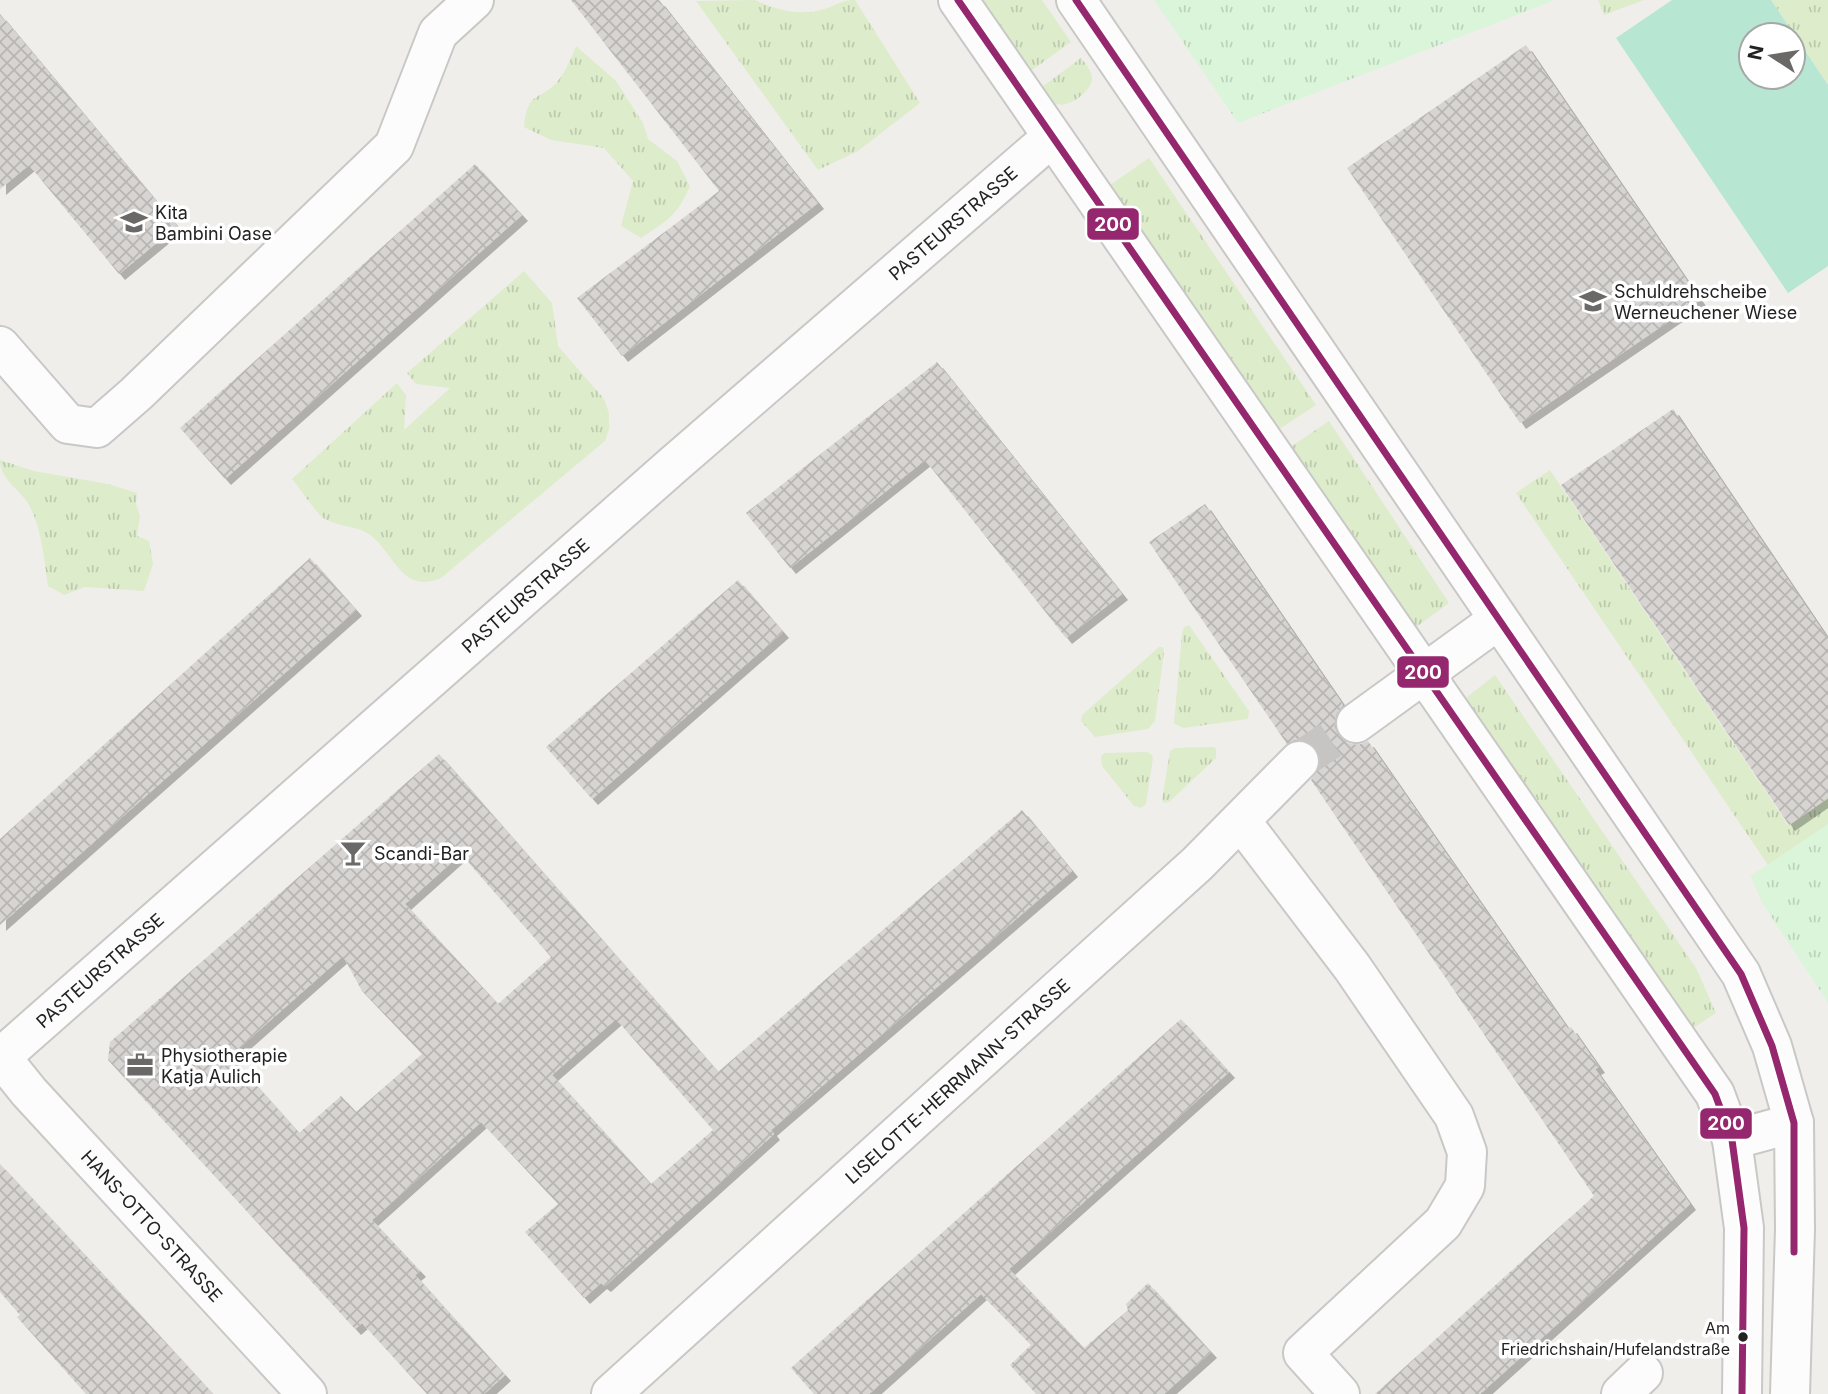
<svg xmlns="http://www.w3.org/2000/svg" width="1828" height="1394" font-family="Inter,sans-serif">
	<defs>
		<pattern id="grass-tufts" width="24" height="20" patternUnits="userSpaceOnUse" patternTransform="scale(1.75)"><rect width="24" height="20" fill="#ddeccb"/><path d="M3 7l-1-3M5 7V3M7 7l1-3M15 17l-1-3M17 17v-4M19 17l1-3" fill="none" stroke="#bdcaae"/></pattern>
		<pattern id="park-tufts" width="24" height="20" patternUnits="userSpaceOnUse" patternTransform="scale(1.75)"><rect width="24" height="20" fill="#daf5da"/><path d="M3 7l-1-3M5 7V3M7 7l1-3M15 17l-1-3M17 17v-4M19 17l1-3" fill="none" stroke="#bbd2bb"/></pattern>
		<pattern id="building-cross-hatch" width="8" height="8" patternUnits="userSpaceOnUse" patternTransform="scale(1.75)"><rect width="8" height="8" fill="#d7d4d2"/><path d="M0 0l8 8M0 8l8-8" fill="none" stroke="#b8b6b4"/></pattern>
		<filter id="shadow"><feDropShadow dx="6" dy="6" stdDeviation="0" flood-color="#0004"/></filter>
	</defs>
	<rect width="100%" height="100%" fill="#f0eeeb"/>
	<g fill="url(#grass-tufts)">
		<path d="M 755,0 C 778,10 800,17 824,9 C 837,6 840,0 855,0 L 920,103 L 858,151 L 818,170 L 696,1 Z"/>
		<path d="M 983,0 L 1042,0 L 1071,42 L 1031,71 Z"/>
		<path d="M 1598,0 L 1644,0 L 1604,15 Z"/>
		<path d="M 1771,0 L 1828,0 L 1828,85 Z"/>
		<path d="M 576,46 L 616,81 L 643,123 L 648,139 L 677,161 L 690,186 C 678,215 667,221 641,238 L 621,226 L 633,181 L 604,148 L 551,140 L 524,127 C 528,89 538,103 558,81 C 566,71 571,58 576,46 Z"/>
		<path d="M 1081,58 C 1085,63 1091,70 1092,77 C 1094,90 1068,109 1056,104 C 1049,101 1045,92 1042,87 Z"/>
		<path d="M 1149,158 L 1316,405 L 1278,430 L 1110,185 Z"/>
		<path d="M 524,271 L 552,303 L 558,346 L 604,399 L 609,413 L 609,429 L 605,441 L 441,578 C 401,595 395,553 369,534 C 358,526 340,527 327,520 C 316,515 301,489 292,479 L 397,383 L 406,395 L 404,430 L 450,388 L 416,384 L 407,373 Z"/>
		<path d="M 1329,421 L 1449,603 L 1415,628 L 1289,448 Z"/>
		<path d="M 0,460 L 34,471 L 108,484 L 137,493 L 136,504 L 140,516 L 137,536 L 149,541 L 153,564 L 144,591 L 85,587 L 64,595 L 48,586 C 44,560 42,529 29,505 C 20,489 0,480 0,460 Z"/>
		<path d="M 1550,470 L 1788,825 L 1828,798 L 1828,903 L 1763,904 L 1751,876 L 1768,865 L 1516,493 Z"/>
		<path d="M 1189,625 L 1249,711 L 1248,719 L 1183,728 L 1174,723 L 1182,634 L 1184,627 Z"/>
		<path d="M 1159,647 L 1163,647 L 1164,651 L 1155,721 L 1148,729 L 1095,737 L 1081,721 L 1082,715 Z"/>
		<path d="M 1495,675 L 1696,968 L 1716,1013 L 1687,1032 L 1462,701 Z"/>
		<path d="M 1213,747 L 1216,748 L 1216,758 L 1169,802 L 1164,803 L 1162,800 L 1170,751 L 1175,748 Z"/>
		<path d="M 1147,752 L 1151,754 L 1153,758 L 1146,804 L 1141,808 L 1134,806 L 1102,766 L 1101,756 L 1105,753 Z"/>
	</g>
	<g fill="url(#park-tufts)">
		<path d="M 1154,0 L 1555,0 L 1238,123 Z"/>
		<path d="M 1828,824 L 1828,1003 L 1763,904 L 1751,876 Z"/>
	</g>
	<path fill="#b7e6d2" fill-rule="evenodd" d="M 1672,0 L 1771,0 L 1828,85 L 1828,266 L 1788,293 L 1616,38 ZM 1751,35 L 1793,35 L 1793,77 L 1751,77 Z"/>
	<g fill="url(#building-cross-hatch)" fill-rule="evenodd" filter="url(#shadow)">
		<path d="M 571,0 L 659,0 L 818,203 L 622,356 L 577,298 L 719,191 Z"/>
		<path d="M 0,14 L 177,226 L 119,274 L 29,165 L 0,189 Z"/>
		<path d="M 1526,45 L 1700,300 L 1520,423 L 1347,168 Z"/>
		<path d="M 475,164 L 522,215 L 225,479 L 180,428 Z"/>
		<path d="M 937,362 L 1122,594 L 1066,638 L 925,460 L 790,568 L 746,513 Z"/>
		<path d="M 1673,409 L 1828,639 L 1828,798 L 1789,825 L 1561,485 Z"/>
		<path d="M 1205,504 L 1343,705 L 1336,715 L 1334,726 L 1338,735 L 1348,743 L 1358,745 L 1368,741 L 1568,1029 L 1571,1027 L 1599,1067 L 1595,1069 L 1690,1204 L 1480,1394 L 1375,1394 L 1594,1196 L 1311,780 L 1320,766 L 1320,756 L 1315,746 L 1304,740 L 1294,740 L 1287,744 L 1149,542 Z"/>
		<path d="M 310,558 L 356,610 L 0,925 L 0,839 Z"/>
		<path d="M 738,580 L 783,632 L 592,799 L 546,747 Z"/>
		<path d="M 439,754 L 718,1072 L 1022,810 L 1072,871 L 771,1130 L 774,1134 L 605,1286 L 601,1283 L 584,1298 L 525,1232 L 558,1204 L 481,1122 L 372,1220 L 420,1271 L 415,1275 L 505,1375 L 484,1394 L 427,1394 L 362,1323 L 355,1329 L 108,1060 L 110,1042 ZM 461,854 L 551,957 L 498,1004 L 405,904 ZM 343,956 L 362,991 L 422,1054 L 356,1112 L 341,1096 L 299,1133 L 230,1056 ZM 616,1019 L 713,1130 L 651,1184 L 552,1075 Z"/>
		<path d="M 1181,1019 L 1229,1072 L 1009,1269 L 1084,1348 L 1128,1310 L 1126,1304 L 1148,1283 L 1211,1352 L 1164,1394 L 1036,1394 L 1010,1365 L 1031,1345 L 981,1294 L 869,1394 L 814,1394 L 791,1368 Z"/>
		<path d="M 0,1164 L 86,1256 L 213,1394 L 86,1394 L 17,1317 L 20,1315 L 0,1292 Z"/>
	</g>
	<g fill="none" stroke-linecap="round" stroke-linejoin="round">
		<path stroke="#c7c5c3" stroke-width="38" stroke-dasharray="38 19" stroke-linecap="butt" d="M 1299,761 L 1356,723"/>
		<g stroke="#c9c8c7" stroke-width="42">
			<g id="minor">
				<path d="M 958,0 L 1715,1094 L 1732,1140 L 1744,1228 L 1742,1394"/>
				<path d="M 1076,0 L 1741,974 L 1772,1046 L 1794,1123 L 1795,1229 L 1790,1394"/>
				<path d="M 0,346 L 68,424 L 97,428 L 136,394 L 394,146 L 438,33 L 474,0"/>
				<path d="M 1356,723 L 1498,620"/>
				<path d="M 1241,821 L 1352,967 L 1454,1116 L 1467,1152 L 1465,1186 L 1443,1223 L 1303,1353 L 1340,1394"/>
				<path id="s1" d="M 0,1056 L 29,1092 L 307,1394"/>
				<path id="s2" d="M 0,1058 L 672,466 L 1052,137"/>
				<path d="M 1732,1140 L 1794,1123"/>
				<path id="s3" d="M 611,1394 L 1197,864 L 1299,761"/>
				<path d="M 1621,1394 L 1643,1373"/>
			</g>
		</g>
		<use href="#minor" stroke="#fdfcfc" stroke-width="38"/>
		<g stroke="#fff" stroke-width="12">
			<g id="bus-1">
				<path d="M 958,0 L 1715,1094 L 1732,1140 L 1744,1228 L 1742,1394"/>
				<path d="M 1076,0 L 1741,974 L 1772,1046 L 1794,1123 L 1794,1252"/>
			</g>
		</g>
		<use href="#bus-1" stroke="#95276e" stroke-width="7"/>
	</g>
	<defs>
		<g id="school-bare" transform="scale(2.1)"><path d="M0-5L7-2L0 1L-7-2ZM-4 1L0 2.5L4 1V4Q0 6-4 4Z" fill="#6a6968" stroke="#fff" stroke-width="2.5" paint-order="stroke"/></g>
		<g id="bar-bare" transform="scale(2.1)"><path d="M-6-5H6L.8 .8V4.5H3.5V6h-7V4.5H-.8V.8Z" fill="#6a6968" stroke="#fff" stroke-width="2.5" paint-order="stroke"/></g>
		<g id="office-bare" transform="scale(2.1)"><path d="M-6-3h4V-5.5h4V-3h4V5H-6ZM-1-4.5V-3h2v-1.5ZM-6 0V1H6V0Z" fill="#6a6968" stroke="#fff" stroke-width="2.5" paint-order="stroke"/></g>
	</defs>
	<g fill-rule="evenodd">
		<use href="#school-bare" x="134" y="222"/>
		<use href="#school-bare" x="1593" y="301"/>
		<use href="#bar-bare" x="353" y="853"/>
		<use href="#office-bare" x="140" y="1065"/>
	</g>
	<circle fill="#222" stroke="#fff" stroke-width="2.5" cx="1743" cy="1337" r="6"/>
	<g text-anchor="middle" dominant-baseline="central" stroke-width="7" stroke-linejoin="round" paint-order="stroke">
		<g font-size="16" fill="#222" stroke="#fff" text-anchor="end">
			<text x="1730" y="1328">Am<tspan x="1730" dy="21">Friedrichshain/Hufelandstraße</tspan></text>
		</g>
		<g font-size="18" fill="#222" stroke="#fff" text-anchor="start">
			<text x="155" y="212">Kita<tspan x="155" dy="21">Bambini Oase</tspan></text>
			<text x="1614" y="291">Schuldrehscheibe<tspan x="1614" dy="21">Werneuchener Wiese</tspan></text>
			<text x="374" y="853">Scandi-Bar</text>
			<text x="161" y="1055">Physiotherapie<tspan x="161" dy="21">Katja Aulich</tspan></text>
		</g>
		<g font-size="18" fill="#222" stroke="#fff">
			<text stroke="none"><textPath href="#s2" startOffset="1267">PASTEURSTRASSE</textPath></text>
			<text stroke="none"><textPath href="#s2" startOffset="700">PASTEURSTRASSE</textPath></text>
			<text stroke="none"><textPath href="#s2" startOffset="133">PASTEURSTRASSE</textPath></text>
			<text stroke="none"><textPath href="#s3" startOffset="467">LISELOTTE-HERRMANN-STRASSE</textPath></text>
			<text stroke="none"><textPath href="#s1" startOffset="228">HANS-OTTO-STRASSE</textPath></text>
		</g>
	</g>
	<g stroke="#fff" stroke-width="2.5">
		<rect x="1086" y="207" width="54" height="34" rx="7" fill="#95276e"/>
		<rect x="1396" y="655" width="54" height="34" rx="7" fill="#95276e"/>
		<rect x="1699" y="1107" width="54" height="33" rx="7" fill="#95276e"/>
	</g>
	<g font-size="19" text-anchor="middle" font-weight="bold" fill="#fff">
		<text x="1113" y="231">200</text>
		<text x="1423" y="679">200</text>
		<text x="1726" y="1130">200</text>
	</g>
	<g transform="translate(1772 56) rotate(282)"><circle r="33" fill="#ffffff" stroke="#a7a7a7" stroke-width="2"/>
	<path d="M0-5L12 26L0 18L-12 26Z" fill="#6a6968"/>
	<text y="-10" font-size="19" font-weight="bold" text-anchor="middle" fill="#222222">N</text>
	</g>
</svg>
